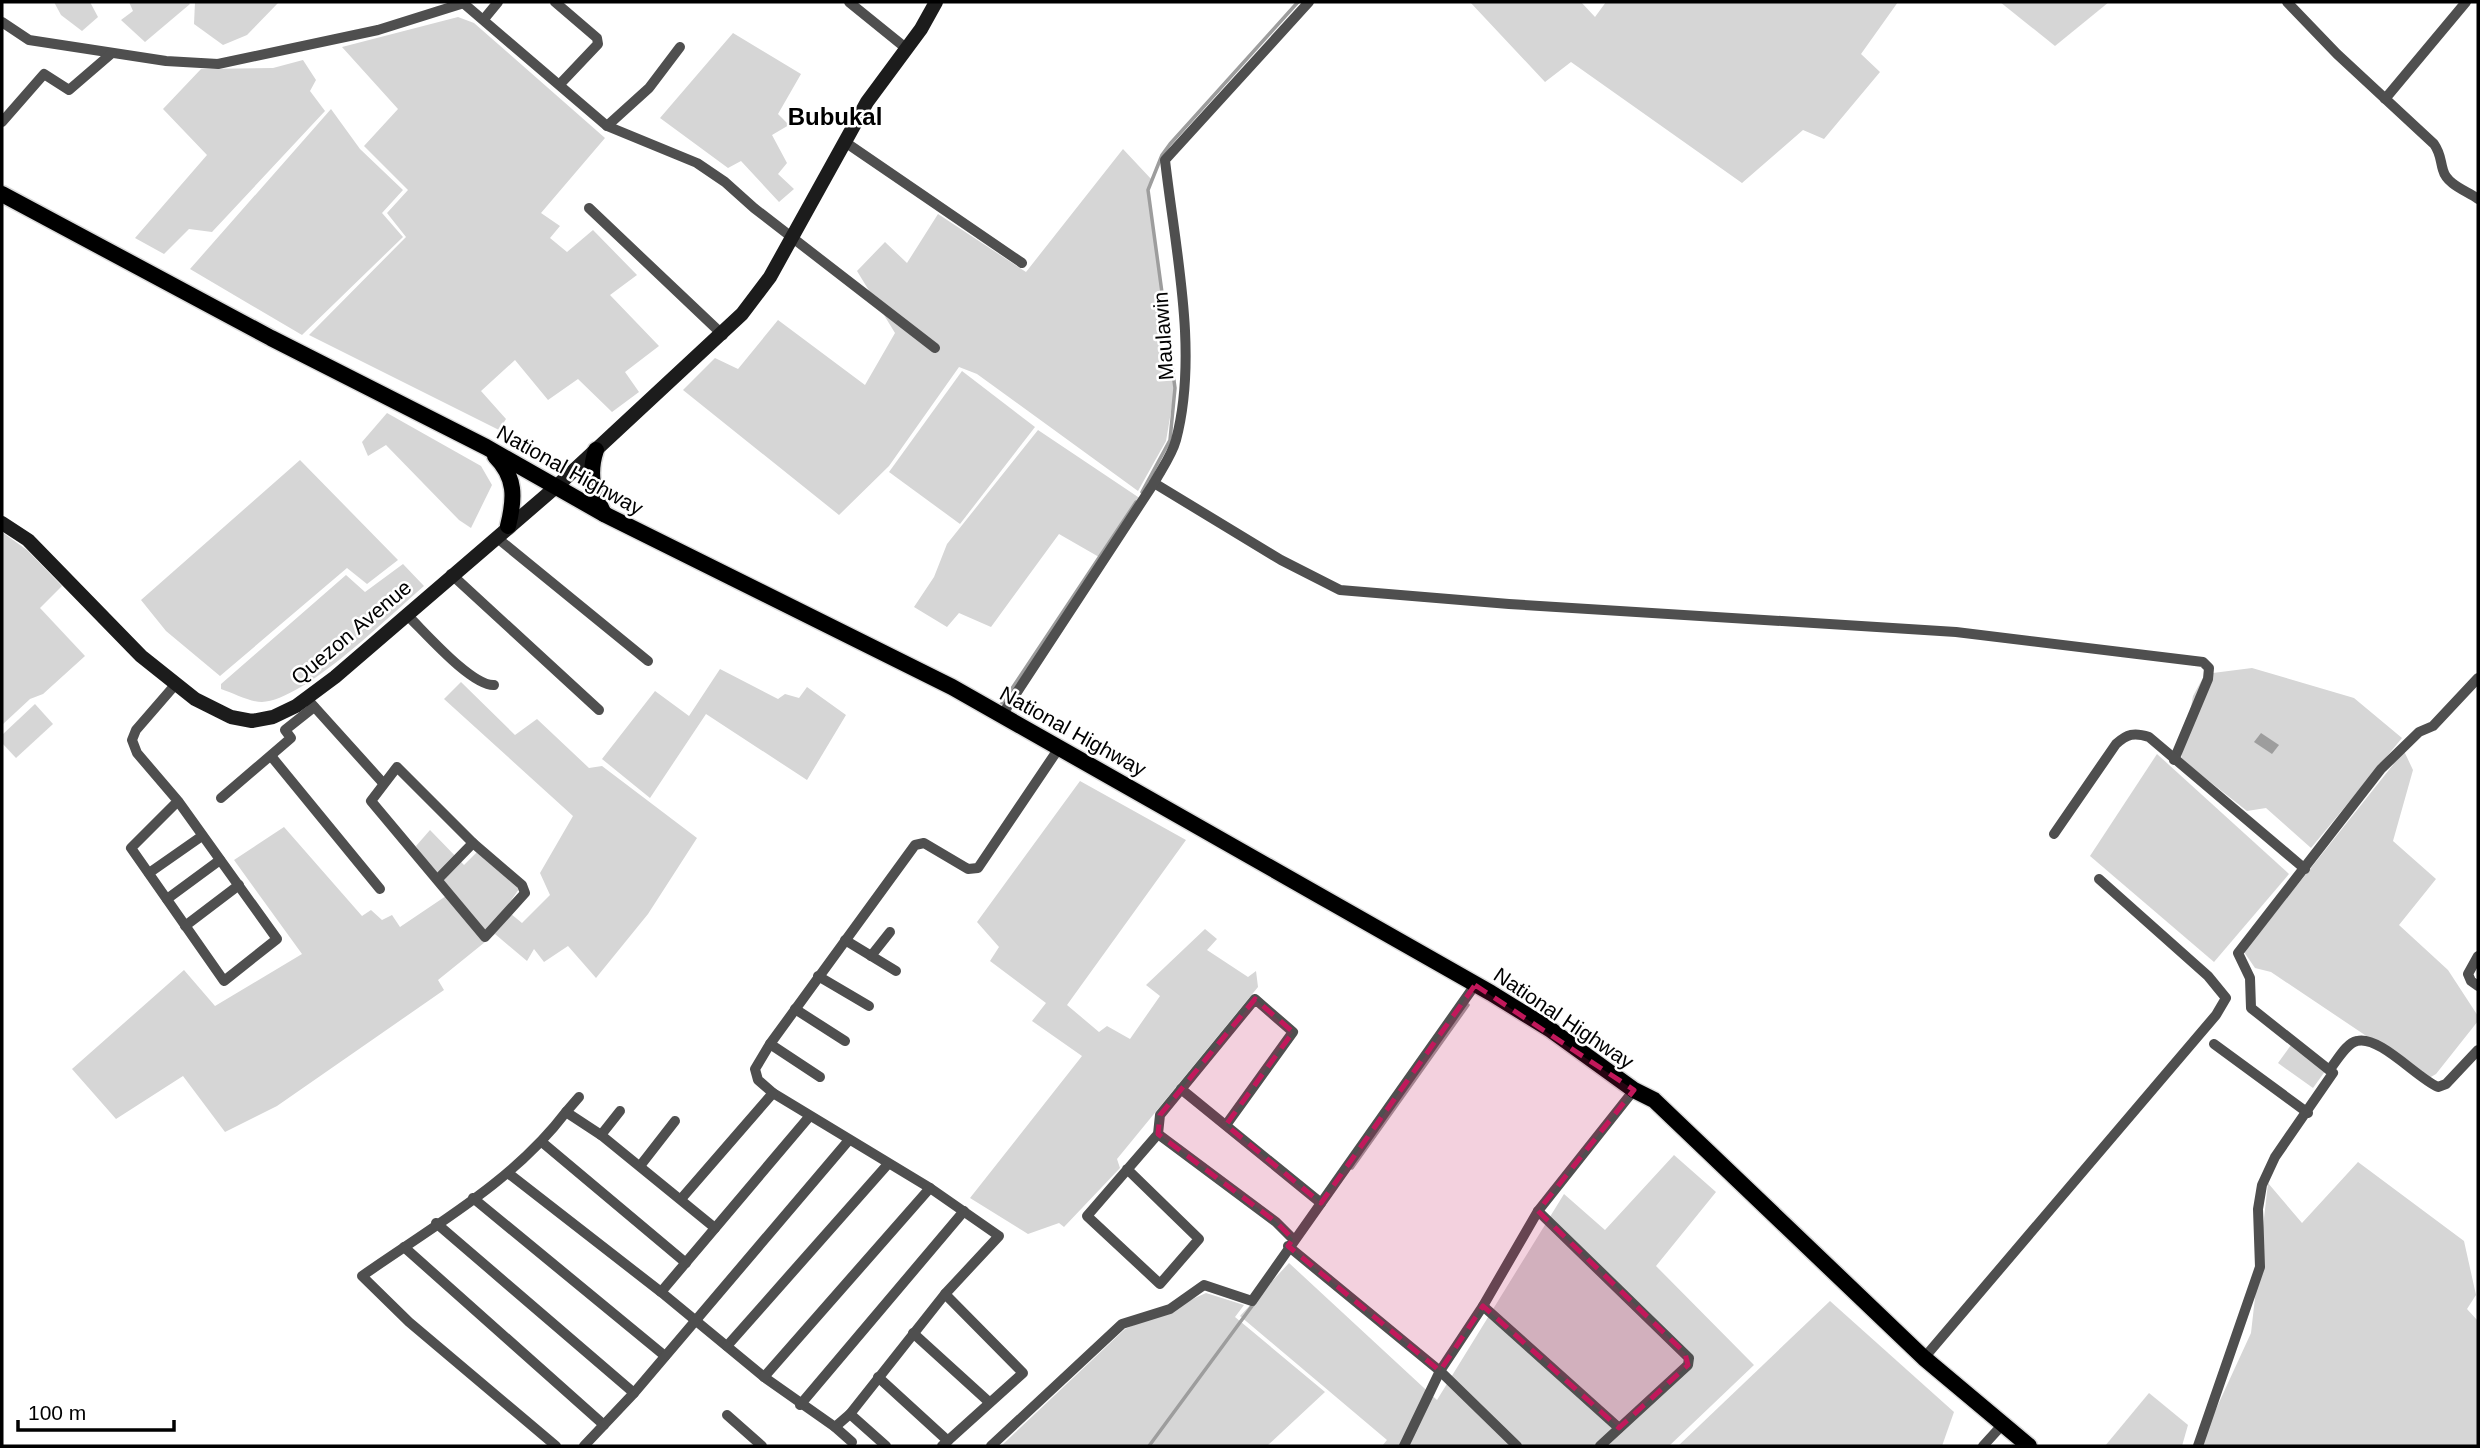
<svg xmlns="http://www.w3.org/2000/svg" width="2480" height="1448" font-family="Helvetica,sans-serif">
	<rect width="100%" height="100%" fill="#fff"/>
	<g fill="#d6d6d6">
		<path d="M 54,2 L 90,2 L 98,17 L 82,31 L 61,15 Z"/>
		<path d="M 129,2 L 188,2 L 190,4 L 145,42 L 121,20 L 133,11 Z"/>
		<path d="M 195,2 L 279,2 L 247,35 L 223,45 L 194,24 Z"/>
		<path d="M 1470,2 L 1581,2 L 1595,17 L 1606,2 L 1898,2 L 1861,54 L 1880,72 L 1824,139 L 1803,130 L 1742,183 L 1571,62 L 1545,82 Z"/>
		<path d="M 2000,2 L 2109,2 L 2055,46 Z"/>
		<path d="M 458,17 L 474,23 L 605,138 L 541,213 L 560,226 L 550,238 L 567,252 L 593,230 L 637,275 L 610,295 L 659,346 L 625,372 L 639,392 L 612,412 L 578,379 L 548,400 L 515,360 L 481,391 L 506,419 L 499,430 L 309,335 L 406,237 L 387,213 L 408,190 L 364,146 L 398,109 L 342,47 Z"/>
		<path d="M 733,33 L 801,74 L 778,114 L 789,125 L 772,135 L 787,163 L 778,174 L 794,189 L 779,202 L 741,161 L 728,168 L 660,118 Z"/>
		<path d="M 303,60 L 316,80 L 310,91 L 325,111 L 212,232 L 189,229 L 164,254 L 135,238 L 207,155 L 163,109 L 201,69 L 273,68 Z"/>
		<path d="M 331,109 L 360,149 L 403,190 L 382,213 L 403,237 L 302,335 L 190,269 Z"/>
		<path d="M 1123,149 L 1152,180 L 1148,191 L 1175,388 L 1166,441 L 1138,491 L 977,374 L 959,367 L 889,466 L 839,515 L 683,390 L 715,358 L 738,369 L 778,320 L 865,385 L 895,333 L 857,271 L 885,242 L 907,263 L 938,214 L 1026,272 Z"/>
		<path d="M 962,371 L 1035,427 L 960,524 L 889,472 Z"/>
		<path d="M 387,413 L 481,466 L 492,485 L 471,528 L 459,520 L 386,445 L 368,456 L 362,442 Z"/>
		<path d="M 1038,430 L 1141,499 L 1099,557 L 1059,534 L 991,627 L 959,613 L 947,627 L 914,607 L 934,577 L 947,544 Z"/>
		<path d="M 300,460 L 398,560 L 367,584 L 347,568 L 220,676 L 166,631 L 141,600 Z"/>
		<path d="M 2,532 L 27,550 L 62,586 L 40,608 L 85,656 L 43,694 L 30,699 L 2,725 Z"/>
		<path d="M 403,564 L 424,586 C 389,616 305,700 262,702 C 250,702 233,693 221,689 L 221,684 L 346,575 L 365,592 Z"/>
		<path d="M 2252,668 L 2354,698 L 2402,738 L 2311,848 L 2266,808 L 2247,811 L 2181,759 L 2193,696 L 2205,674 Z"/>
		<path d="M 720,669 L 778,699 L 785,694 L 799,698 L 807,687 L 846,715 L 807,780 L 706,714 L 650,798 L 602,759 L 655,691 L 689,716 Z"/>
		<path d="M 461,682 L 515,735 L 537,719 L 589,768 L 602,766 L 697,838 L 648,914 L 596,978 L 568,946 L 544,962 L 534,949 L 527,961 L 495,934 L 438,980 L 444,990 L 277,1106 L 225,1132 L 183,1076 L 116,1119 L 72,1069 L 184,970 L 215,1006 L 302,954 L 234,860 L 284,827 L 362,916 L 371,910 L 382,920 L 392,915 L 400,927 L 446,896 L 416,846 L 430,830 L 464,865 L 477,852 L 519,889 L 505,909 L 522,923 L 550,895 L 540,873 L 573,816 L 444,699 Z"/>
		<path d="M 35,704 L 53,724 L 16,758 L 2,743 L 2,735 Z"/>
		<path d="M 2404,751 L 2413,770 L 2393,841 L 2436,879 L 2399,925 L 2448,970 L 2478,1016 L 2478,1021 L 2436,1074 L 2429,1078 L 2271,972 L 2255,968 L 2244,952 Z"/>
		<path d="M 2157,754 L 2289,874 L 2214,962 L 2090,856 Z"/>
		<path d="M 1080,781 L 1186,840 L 1067,1005 L 1099,1032 L 1107,1026 L 1130,1039 L 1160,996 L 1146,985 L 1205,929 L 1217,939 L 1207,950 L 1248,977 L 1256,971 L 1258,987 L 1117,1159 L 1120,1168 L 1064,1227 L 1059,1223 L 1028,1234 L 970,1198 L 1082,1056 L 1032,1021 L 1046,1003 L 990,961 L 999,947 L 977,922 Z"/>
		<path d="M 2291,1045 L 2326,1070 L 2313,1088 L 2278,1063 Z"/>
		<path d="M 1674,1155 L 1716,1192 L 1656,1266 L 1754,1365 L 1669,1446 L 1382,1446 L 1387,1440 L 1240,1316 L 1289,1263 L 1437,1400 L 1564,1194 L 1605,1230 Z"/>
		<path d="M 2358,1162 L 2464,1241 L 2476,1295 L 2467,1309 L 2478,1321 L 2478,1446 L 2199,1446 L 2251,1333 L 2268,1183 L 2302,1223 Z"/>
		<path d="M 1206,1293 L 1244,1305 L 1235,1317 L 1325,1392 L 1267,1446 L 1001,1446 L 1125,1329 Z"/>
		<path d="M 1830,1301 L 1954,1412 L 1942,1446 L 1678,1446 Z"/>
		<path d="M 2149,1393 L 2188,1425 L 2182,1446 L 2105,1446 Z"/>
	</g>
	<path fill="#9d9d9d" d="M 2261,733 L 2279,745 L 2272,754 L 2254,742 Z"/>
	<g fill="none" stroke-linecap="round" stroke-linejoin="round">
		<g stroke="#9d9d9d" stroke-width="3.5">
			<path d="M 1142,492 L 1170,440 L 1175,388 L 1148,190 L 1162,155 L 1170,144 L 1298,2"/>
			<path d="M 999,708 L 1136,502"/>
			<path d="M 1352,1168 L 1468,1005"/>
			<path d="M 1149,1446 L 1255,1302"/>
		</g>
		<g stroke="#dbdbdb" stroke-width="19">
			<g id="primary">
				<path d="M 2,194 L 271,338 L 486,447 L 604,514 L 952,687 L 1491,993 L 1551,1030 L 1634,1090 L 1654,1100 L 1924,1358 L 2029,1446"/>
				<path d="M 596,450 C 588,474 593,492 604,514"/>
				<path d="M 495,456 C 516,477 515,498 508,526"/>
			</g>
		</g>
		<g stroke="#4f4f4f" stroke-width="10">
			<path d="M 462,2 L 607,126 L 697,163 L 725,182 L 754,208 L 935,348"/>
			<path d="M 555,2 L 597,38 L 598,44 L 561,83"/>
			<path d="M 849,2 L 907,49"/>
			<path d="M 2287,2 L 2337,54 L 2434,144 C 2441,154 2440,160 2443,170 C 2447,185 2467,191 2478,199"/>
			<path d="M 484,19 L 498,2"/>
			<path d="M 2,22 L 29,40 L 166,61 L 218,64 L 378,30 L 464,3"/>
			<path d="M 2385,99 L 2466,2"/>
			<path d="M 2,122 L 44,74 L 69,90 L 112,53"/>
			<path d="M 607,126 L 649,88 L 680,47"/>
			<path d="M 845,142 L 1022,263"/>
			<path d="M 589,208 L 723,335"/>
			<path d="M 1154,483 L 1281,560 L 1340,590 L 1509,604 L 1956,632 L 2203,662 L 2209,668 L 2208,679 L 2174,760"/>
			<path d="M 496,537 L 648,661"/>
			<path d="M 451,574 L 599,710"/>
			<path d="M 406,614 C 424,631 471,686 494,685"/>
			<path d="M 175,685 L 136,730 L 132,740 L 137,753 L 178,801 L 277,939 L 224,981 L 131,848 L 178,801"/>
			<path d="M 310,702 L 383,783"/>
			<path d="M 1002,715 L 1154,483 C 1161,470 1172,455 1176,440 C 1199,353 1175,249 1165,160 L 1309,2"/>
			<path d="M 271,756 L 380,889"/>
			<path d="M 397,767 L 473,843 L 522,885 L 525,893 L 485,937 L 371,801 Z"/>
			<path d="M 221,798 L 291,738 L 285,730 L 314,707"/>
			<path d="M 2054,834 L 2116,744 C 2127,734 2134,732 2149,737 L 2305,869"/>
			<path d="M 149,873 L 202,836"/>
			<path d="M 438,879 L 473,843"/>
			<path d="M 167,899 L 220,860"/>
			<path d="M 185,926 L 239,885"/>
			<path d="M 845,940 L 896,971"/>
			<path d="M 871,956 L 890,932"/>
			<path d="M 2478,956 L 2468,974 L 2471,981 L 2478,986"/>
			<path d="M 818,976 L 869,1006"/>
			<path d="M 795,1009 L 845,1041"/>
			<path d="M 770,1044 L 820,1077"/>
			<path d="M 2214,1044 L 2308,1113"/>
			<path d="M 2330,1069 C 2337,1061 2346,1043 2357,1041 C 2379,1035 2417,1078 2438,1087 L 2446,1084 L 2478,1050"/>
			<path d="M 1181,1089 L 1321,1203"/>
			<path d="M 566,1112 L 579,1097"/>
			<path d="M 1158,1134 L 1276,1222 L 1293,1239"/>
			<path d="M 601,1135 L 620,1111"/>
			<path d="M 543,1143 L 686,1263"/>
			<path d="M 640,1166 L 675,1121"/>
			<path d="M 1127,1169 L 1199,1239 L 1160,1284 L 1087,1216 L 1158,1134 L 1160,1115 L 1255,999 L 1293,1032 L 1226,1125"/>
			<path d="M 508,1173 L 661,1292 L 764,1377 L 835,1427 L 850,1414 L 945,1294 L 999,1236 L 930,1188 L 773,1093 L 758,1080 L 755,1069 L 770,1044 L 915,845 L 924,843 L 968,869 L 978,868 L 1059,748"/>
			<path d="M 473,1198 L 665,1356"/>
			<path d="M 681,1199 L 773,1093"/>
			<path d="M 1538,1211 L 1689,1358 L 1688,1365 L 1600,1446"/>
			<path d="M 436,1223 L 634,1393"/>
			<path d="M 1288,1246 L 1440,1371 L 1517,1446"/>
			<path d="M 404,1247 L 604,1425"/>
			<path d="M 661,1292 L 809,1117"/>
			<path d="M 1483,1306 L 1619,1428"/>
			<path d="M 913,1333 L 989,1402"/>
			<path d="M 727,1346 L 888,1164"/>
			<path d="M 1924,1358 L 2216,1015 L 2226,998 L 2208,976 L 2099,879"/>
			<path d="M 764,1377 L 930,1188"/>
			<path d="M 878,1377 L 948,1441"/>
			<path d="M 800,1405 L 964,1211"/>
			<path d="M 850,1414 L 886,1446"/>
			<path d="M 727,1415 L 762,1446"/>
			<path d="M 835,1427 L 852,1442"/>
			<path d="M 556,1446 L 409,1322 L 362,1276 C 433,1226 513,1182 566,1112 L 601,1135 L 715,1228"/>
			<path d="M 584,1446 L 634,1393 L 849,1140"/>
			<path d="M 942,1446 L 1023,1373 L 945,1294"/>
			<path d="M 991,1446 L 1122,1324 L 1170,1309 L 1204,1285 L 1252,1301 L 1475,985"/>
			<path d="M 1404,1446 L 1440,1371 L 1483,1306 L 1538,1211 L 1634,1090"/>
			<path d="M 1983,1446 L 2003,1424"/>
			<path d="M 2198,1446 L 2260,1267 L 2258,1209 L 2262,1185 L 2275,1157 L 2333,1073 L 2251,1008 L 2250,978 L 2238,953 L 2381,769 L 2419,732 L 2433,726 L 2478,678"/>
		</g>
		<path stroke="#1c1c1c" stroke-width="14" d="M 2,523 L 28,540 L 141,656 L 195,699 L 231,717 L 252,721 L 273,717 L 296,706 L 335,677 L 557,486 L 742,314 L 770,277 L 867,102 L 921,29 L 936,2"/>
		<use href="#primary" stroke="#000" stroke-width="16"/>
	</g>
	<path fill="#c2185b" fill-opacity="0.2" stroke="#c2185b" stroke-width="5" stroke-dasharray="14 9" stroke-linejoin="round" d="M 1475,985 L 1634,1090 L 1538,1211 L 1685,1353 L 1688,1365 L 1619,1428 L 1483,1306 L 1440,1371 L 1288,1246 L 1293,1239 L 1276,1222 L 1158,1134 L 1160,1115 L 1255,999 L 1293,1032 L 1226,1125 L 1321,1203 Z"/>
	<g text-anchor="middle" dominant-baseline="central" stroke-width="5" stroke-linejoin="round" paint-order="stroke">
		<g font-size="21" fill="#000" stroke="#fff">
			<text transform="translate(1163 336) rotate(-94)">Maulawin</text>
			<text transform="translate(570 470) rotate(29)">National Highway</text>
			<text transform="translate(351 632) rotate(-40)">Quezon Avenue</text>
			<text transform="translate(1073 731) rotate(29)">National Highway</text>
			<text transform="translate(1564 1018) rotate(34)">National Highway</text>
		</g>
		<g font-size="24" font-weight="bold" fill="#000" stroke="#fff">
			<text x="835" y="116">Bubukal</text>
		</g>
	</g>
	<rect width="2480" height="1448" fill="none" stroke="#000000" stroke-width="7"/>
	<path d="M18 1420v10h156v-10" fill="none" stroke="#000000" stroke-width="3.5"/>
	<text x="28" y="1420" font-size="21" fill="#000000" stroke="#ffffff" stroke-width="5" paint-order="stroke">100 m</text>
</svg>
